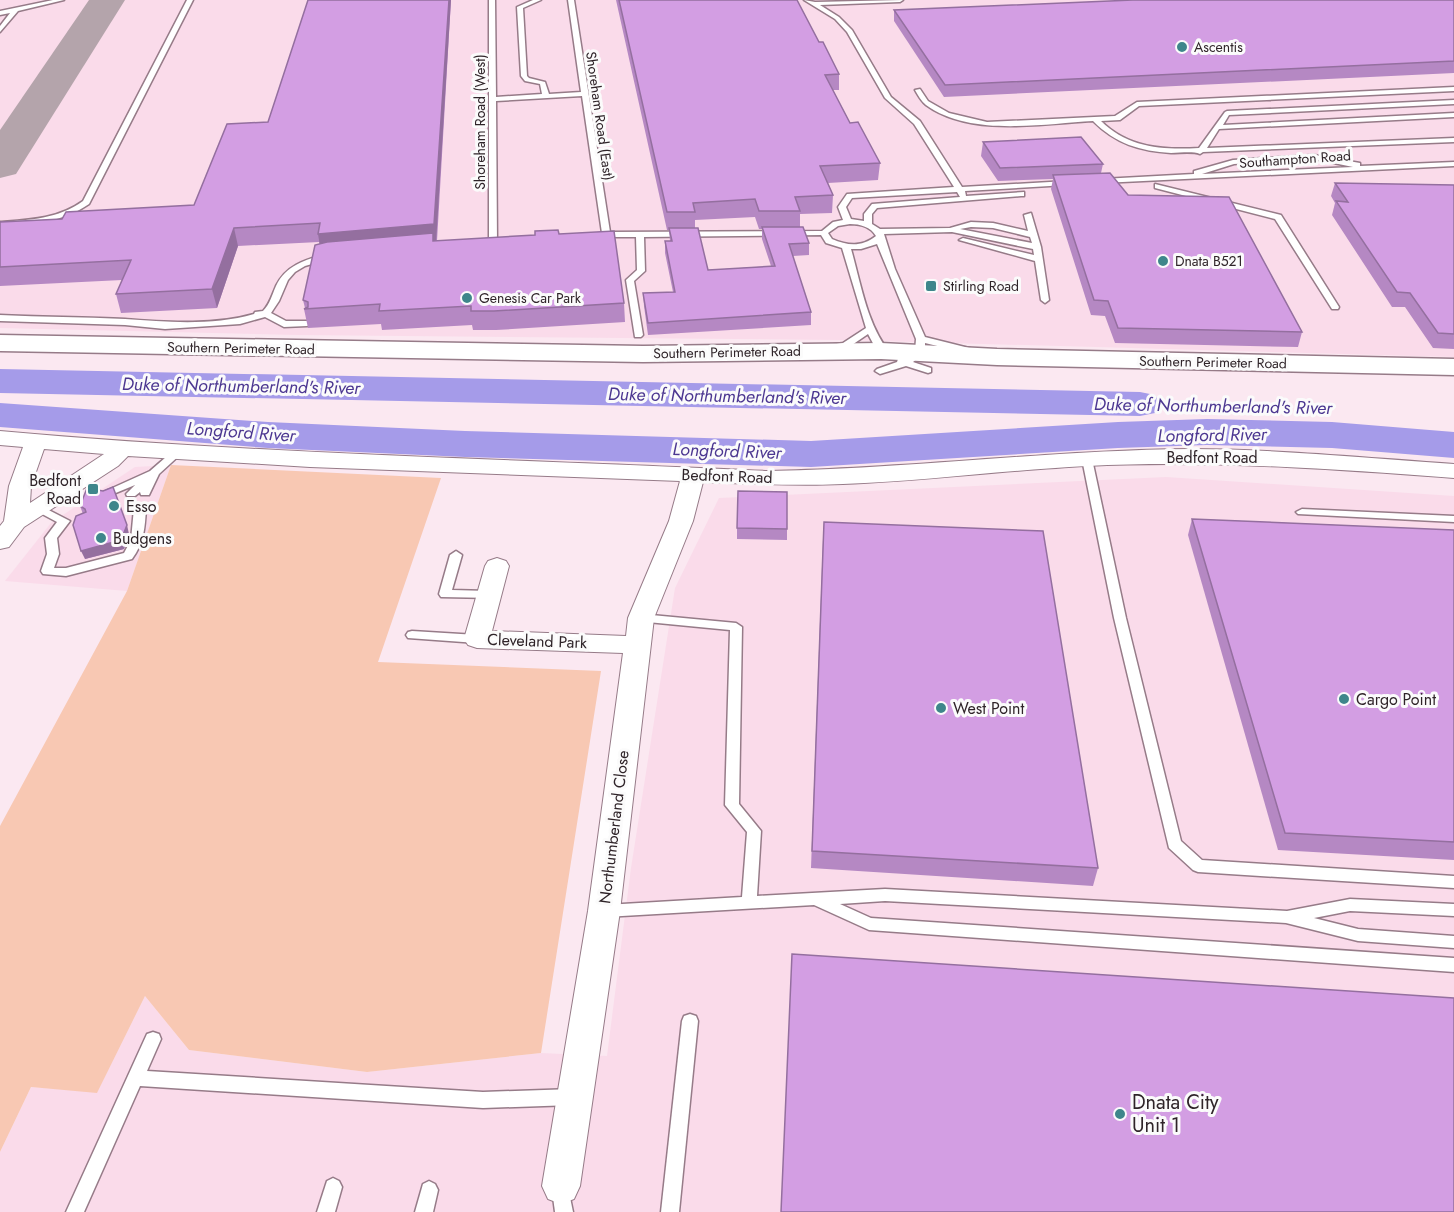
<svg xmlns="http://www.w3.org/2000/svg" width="1454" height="1212" font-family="Jost,sans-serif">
	<rect width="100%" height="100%" fill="#fbe8f1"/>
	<g fill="#fadbea">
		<path d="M 0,0 L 1454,0 L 1454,357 L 842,340 L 297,335 L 0,328 Z"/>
		<path d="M 171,465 L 127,591 L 5,581 L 51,523 L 135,467 Z"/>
		<path d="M 1166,477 L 1454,496 L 1454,1212 L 0,1212 L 0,1152 L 31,1087 L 97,1092 L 145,996 L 189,1050 L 367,1072 L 541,1053 L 607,1056 L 631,868 L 675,588 L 719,498 Z"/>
	</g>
	<path fill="#f8c8b3" d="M 171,465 L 441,478 L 378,662 L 601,671 L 541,1053 L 367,1072 L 189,1050 L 145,996 L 97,1093 L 31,1087 L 0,1152 L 0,826 L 127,591 Z"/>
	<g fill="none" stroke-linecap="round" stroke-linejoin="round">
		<g fill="#a59be9" fill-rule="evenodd">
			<path d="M 0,369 L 1140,392 L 1155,395 L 1161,404 L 1155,413 L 1140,416 L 0,393 Z"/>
			<path d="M 0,403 L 268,422 L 465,431 L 811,441 L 1118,422 L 1207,419 L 1332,422 L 1454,432 L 1454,458 L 1332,448 L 1207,445 L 1118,448 L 811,467 L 465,457 L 268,448 L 0,427 Z"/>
		</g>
		<path fill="#b4a4ab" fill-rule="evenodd" d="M 89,0 L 125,0 L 16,174 L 0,178 L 0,130 Z"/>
		<g stroke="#967b88" stroke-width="3">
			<g id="lane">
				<path d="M 53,0 L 64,0 L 18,11 L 0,32 L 0,26 L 10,13 L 0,15 L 0,11 Z"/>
				<path d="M 187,0 L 193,0 L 89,204 C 62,223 32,224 0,226 L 0,222 C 30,220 58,219 83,201 Z"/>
				<path d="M 489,0 L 495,0 L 496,97 L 542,94 L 540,84 L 525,81 L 521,76 L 517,7 L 533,0 L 541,0 L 523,8 L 527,76 L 529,78 L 545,82 L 549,94 L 581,92 L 568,0 L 574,0 L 610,232 L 822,231 L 833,222 L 843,220 L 838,207 L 847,194 L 954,187 L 914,124 L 885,98 L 847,32 L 835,19 L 804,0 L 815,2 L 903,0 L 900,2 L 820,5 L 839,17 L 852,30 L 891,97 L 920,121 L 962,187 L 1067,181 L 1071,183 L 1067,185 L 965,191 L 966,196 L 1024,192 L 1024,196 L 1021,196 L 877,208 L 872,214 L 872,224 L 880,229 L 950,228 L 971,222 L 993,223 L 1028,231 L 1024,215 L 1031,213 L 1041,247 L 1049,300 L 1045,303 L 1041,300 L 1035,261 L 959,240 L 963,238 L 1034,255 L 1033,249 L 952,232 L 884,234 L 895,269 L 925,337 L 973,349 L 975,351 L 970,354 L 925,343 L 925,352 L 913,362 L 931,368 L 931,372 L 928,373 L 906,366 L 880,374 L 875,371 L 877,369 L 897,362 L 898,359 L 904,359 L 915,351 L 916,339 L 877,244 L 861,249 L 851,249 C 861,284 867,325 890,353 L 885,356 L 876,349 L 868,334 L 849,347 L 833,350 L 828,347 L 830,345 L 843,343 L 866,328 L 842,248 L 826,243 L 821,235 L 644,237 L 645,271 L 634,281 L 643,335 L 641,337 L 635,337 L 626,280 L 637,270 L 636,237 L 600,237 L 596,235 L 602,233 L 582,96 L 496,101 L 497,244 L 493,247 L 489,244 ZM 957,192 L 960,197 L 872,204 L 864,214 L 864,221 L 851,219 L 846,207 L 852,198 ZM 850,224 C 860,224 871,227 876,236 C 862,247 848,246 832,239 L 828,233 L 838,226 ZM 971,227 L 993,228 L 1030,237 L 1032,243 L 960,229 Z"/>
				<path d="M 1454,87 L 1454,91 L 1139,106 L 1120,120 L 1101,121 C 1128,148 1163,150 1199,148 L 1225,112 L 1227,111 L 1454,100 L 1454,104 L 1229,115 L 1223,125 L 1454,113 L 1454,117 L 1219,129 L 1207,148 L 1454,138 L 1454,142 L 1203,152 L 1200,154 C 1192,151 1181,153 1171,153 C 1140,151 1116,144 1093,121 C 1041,124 970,137 926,105 C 921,101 918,95 915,90 L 920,89 L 928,101 L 949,113 L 987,122 L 1115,116 L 1137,102 Z"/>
				<path d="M 1314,155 L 1360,163 L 1360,166 L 1454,162 L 1454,166 L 1102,183 L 1098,181 L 1102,179 L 1194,174 L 1194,171 L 1233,160 ZM 1314,159 L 1353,167 L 1202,174 L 1234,164 Z"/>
				<path d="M 1155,184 L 1281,215 L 1339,307 L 1338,309 L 1332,309 L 1275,219 L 1155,188 Z"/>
				<path d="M 326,254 L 330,257 L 329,259 L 305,266 L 295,272 L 288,280 L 279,301 L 271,313 L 286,321 L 310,321 L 310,325 L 307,326 L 284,327 L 265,317 L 240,324 L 165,329 L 125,325 L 0,321 L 0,315 C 42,317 83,317 125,319 C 167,322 212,326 254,314 L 255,312 L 263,311 C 270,304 272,295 276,286 C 286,265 305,260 326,254 Z"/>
				<path d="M 177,450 L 182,453 L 159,474 L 149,495 L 141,495 L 140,492 L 135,496 L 127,496 L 126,494 L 135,485 L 106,497 L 98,497 L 97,495 L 150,471 L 173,451 Z"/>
				<path d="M 1087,456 L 1092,459 L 1126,618 L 1181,841 L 1202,860 L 1454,876 L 1454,888 L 1198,872 L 1193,870 L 1169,848 L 1114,618 L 1082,459 Z"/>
				<path d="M 33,502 L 70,521 L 57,538 L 59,554 L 54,568 L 66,568 L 124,553 L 131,540 L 134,508 L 140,505 L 146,508 C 145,527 144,543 132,559 L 66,576 L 43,574 L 41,571 L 47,554 L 45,538 L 57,522 L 29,507 L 28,505 Z"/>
				<path d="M 1302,509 L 1454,516 L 1454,522 L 1298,514 L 1296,512 Z"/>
				<path d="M 456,551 L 462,555 L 452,590 L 489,591 L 495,595 L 493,598 L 441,597 L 439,594 L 450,555 Z"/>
				<path d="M 641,614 L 736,623 L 742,627 L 739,804 L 761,831 L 757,896 L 885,889 L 1287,911 L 1350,899 L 1454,904 L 1454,916 L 1350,911 L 1314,918 L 1358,929 L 1454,936 L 1454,948 L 1358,941 L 1286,923 L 885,901 L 840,904 L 871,918 L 1454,958 L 1454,972 L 869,930 L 814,905 L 605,917 L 600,915 L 597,911 L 600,907 L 605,905 L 742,897 L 747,832 L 725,805 L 730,630 L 637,621 L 635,618 Z"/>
				<path d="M 412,631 L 477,635 L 483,639 L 477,643 L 408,638 L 406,635 L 408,632 Z"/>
				<path d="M 690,1014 L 696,1016 L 698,1021 L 679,1212 L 661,1212 L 682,1021 L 684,1016 Z"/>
				<path d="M 153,1032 L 159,1034 L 161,1039 L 147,1071 L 483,1092 L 573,1089 L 579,1092 L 581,1097 L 579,1102 L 573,1105 L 483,1108 L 140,1086 L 84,1212 L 66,1212 L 147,1034 Z"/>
				<path d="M 333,1178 L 339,1181 L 342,1187 L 335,1212 L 317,1212 L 327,1181 Z"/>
				<path d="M 561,1180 L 567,1183 L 573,1212 L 555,1212 L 552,1189 L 555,1183 Z"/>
				<path d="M 429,1181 L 435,1184 L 438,1190 L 433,1212 L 415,1212 L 423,1184 Z"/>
			</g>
		</g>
		<g stroke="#967b88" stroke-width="2">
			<path id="street" d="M 0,431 C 255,454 512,459 768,471 C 909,469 1049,450 1191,449 C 1278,449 1366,458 1454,464 L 1454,478 C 1332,469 1210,460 1087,466 C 1006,470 925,481 843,484 C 796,486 749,484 703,482 L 693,521 L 654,618 L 620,911 L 580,1186 L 574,1199 L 561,1204 L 548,1199 L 542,1186 L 588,911 L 623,653 L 477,648 L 468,645 L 464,639 L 485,566 L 488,561 L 497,558 L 506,561 L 509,566 L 492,631 L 626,636 L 628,618 L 669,521 L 680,481 L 310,467 L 128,456 L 118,466 L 24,527 L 9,547 L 0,549 L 0,526 L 4,521 L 9,486 L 23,447 L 0,445 ZM 44,449 L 104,454 L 30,503 L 31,486 Z"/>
		</g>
		<g stroke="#967b88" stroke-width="3">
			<path id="secondary" d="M 0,335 L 643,346 L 881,343 L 997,349 L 1454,359 L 1454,375 L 997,365 L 881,359 L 643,362 L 0,351 Z"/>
		</g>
		<use href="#lane" fill="#fff" fill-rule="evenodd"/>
		<use href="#street" fill="#fff" fill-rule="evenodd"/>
		<use href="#secondary" fill="#fff" fill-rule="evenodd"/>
	</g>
	<g fill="#b588c3" fill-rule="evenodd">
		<path d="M 308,0 L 451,0 L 437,241 L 559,234 L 624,303 L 625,322 L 496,330 L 473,330 L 472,325 L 382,330 L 381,324 L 308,328 L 304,309 L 305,308 L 303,300 L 320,244 L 319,242 L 238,246 L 217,308 L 121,313 L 116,294 L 122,280 L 0,286 L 0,222 L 62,219 L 194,205 L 268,122 Z"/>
		<path d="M 616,0 L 797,0 L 819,42 L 839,74 L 839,90 L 833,90 L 850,123 L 880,163 L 878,180 L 828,183 L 833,195 L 832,213 L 800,214 L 800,227 L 809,243 L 809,255 L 793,256 L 811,312 L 811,325 L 648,335 L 644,306 L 643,293 L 673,292 L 665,253 L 665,241 L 670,241 L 669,230 L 667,230 ZM 755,217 L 759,229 L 762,229 L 762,239 L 771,266 L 708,270 L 695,228 L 695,220 Z"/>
		<path d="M 1454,0 L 1454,73 L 944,97 L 894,21 L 894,10 Z"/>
		<path d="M 983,142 L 1103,164 L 1101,173 L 1302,332 L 1298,347 L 1115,343 L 1105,316 L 1091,315 L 1051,189 L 1053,179 L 998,181 L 981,156 Z"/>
		<path d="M 1335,183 L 1454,185 L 1454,349 L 1433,348 L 1405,307 L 1392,307 L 1332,215 L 1335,203 L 1331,196 Z"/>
		<path d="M 787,492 L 787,540 L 737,539 L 737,528 Z"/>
		<path d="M 80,506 L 129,534 L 124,549 L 85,559 L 83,514 Z"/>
		<path d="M 1192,519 L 1454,530 L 1454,860 L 1278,850 L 1188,535 Z"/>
		<path d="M 823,539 L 1098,868 L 1093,886 L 811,868 Z"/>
	</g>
	<g fill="#946f9f">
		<path d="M 449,0 L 451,0 L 436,243 L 321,253 L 318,234 Z"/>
		<path d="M 234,228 L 238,246 L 217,308 L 212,289 Z"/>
		<path d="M 127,525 L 129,534 L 124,549 L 85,559 L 81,551 Z"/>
	</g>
	<g fill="#d39ee3" stroke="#946f9f" stroke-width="1.5">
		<path d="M 308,0 L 449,0 L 434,224 L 318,234 L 320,223 L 234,228 L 212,289 L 116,294 L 131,260 L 0,267 L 0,222 L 62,219 L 66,212 L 194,205 L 227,124 L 268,122 Z"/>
		<path d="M 619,0 L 797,0 L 819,42 L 823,42 L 839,74 L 825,75 L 850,123 L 858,122 L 880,163 L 820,166 L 833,195 L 795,197 L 800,211 L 759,211 L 755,199 L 693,203 L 695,212 L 667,212 Z"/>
		<path d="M 1133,0 L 1454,0 L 1454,61 L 945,85 L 894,10 Z"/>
		<path d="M 1081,137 L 1103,164 L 1000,168 L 983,142 Z"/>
		<path d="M 1110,173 L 1128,195 L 1229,197 L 1302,332 L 1118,328 L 1108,301 L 1094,300 L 1053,175 Z"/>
		<path d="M 1335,183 L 1454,185 L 1454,334 L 1438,333 L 1410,293 L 1397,292 L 1336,201 L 1348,202 Z"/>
		<path d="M 762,227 L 803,227 L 809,243 L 789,244 L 811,312 L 648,323 L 643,293 L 675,292 L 665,241 L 672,241 L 669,228 L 698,228 L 708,270 L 775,266 Z"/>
		<path d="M 558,230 L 559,234 L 614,231 L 624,303 L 494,311 L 471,311 L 471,306 L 379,311 L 380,304 L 304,309 L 308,307 L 308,302 L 303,300 L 315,245 L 327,242 L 433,233 L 433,241 L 535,235 L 535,231 Z"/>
		<path d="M 113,487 L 127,525 L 121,540 L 81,551 L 73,525 L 76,516 L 86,512 L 85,509 L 80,506 L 87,488 L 103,491 Z"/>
		<path d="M 738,491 L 787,492 L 787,529 L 737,528 Z"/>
		<path d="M 1192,519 L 1454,530 L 1454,842 L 1285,833 Z"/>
		<path d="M 824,522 L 1043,531 L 1098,868 L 812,851 Z"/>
		<path d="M 792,954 L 1454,998 L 1454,1212 L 781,1212 Z"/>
	</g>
	<g fill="#3e868b" stroke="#fbfbfb" stroke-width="2">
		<circle cx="1182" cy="47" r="6"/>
		<circle cx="1163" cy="261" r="6"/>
		<rect x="925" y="280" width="12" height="12" rx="3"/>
		<circle cx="467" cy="298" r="6"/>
		<rect x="87" y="483" width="12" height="12" rx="3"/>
		<circle cx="114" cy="506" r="6"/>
		<circle cx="101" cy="538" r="6"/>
		<circle cx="1344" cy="699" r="6"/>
		<circle cx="941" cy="708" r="6"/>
		<circle cx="1120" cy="1114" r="6"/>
	</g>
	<g text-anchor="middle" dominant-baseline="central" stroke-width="6" stroke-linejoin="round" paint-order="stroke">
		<g font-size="14" fill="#2f2429" stroke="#fbfbfb" text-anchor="start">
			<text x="1194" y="47">Ascentis</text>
			<text x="1175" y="261">Dnata B521</text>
			<text x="943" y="286">Stirling Road</text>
			<text x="479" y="298">Genesis Car Park</text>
		</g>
		<g font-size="14" fill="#2f2429" stroke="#fbfbfb">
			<text transform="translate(600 116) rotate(82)">Shoreham Road (East)</text>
			<text transform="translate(480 122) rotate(-90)">Shoreham Road (West)</text>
			<text transform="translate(1295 159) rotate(-4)">Southampton Road</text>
			<text transform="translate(241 348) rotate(1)">Southern Perimeter Road</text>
			<text transform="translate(727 352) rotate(-1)">Southern Perimeter Road</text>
			<text transform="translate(1213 362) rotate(1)">Southern Perimeter Road</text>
		</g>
		<g font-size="16" fill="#2f2429" stroke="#fbfbfb">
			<text x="1212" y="457">Bedfont Road</text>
			<text transform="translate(727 476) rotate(2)">Bedfont Road</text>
			<text transform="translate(537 641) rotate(2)">Cleveland Park</text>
			<text transform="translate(614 827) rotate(-83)">Northumberland Close</text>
		</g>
		<g font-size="16" fill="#2f2429" stroke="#fbfbfb" text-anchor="start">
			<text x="81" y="480" text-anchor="end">Bedfont<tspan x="81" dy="18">Road</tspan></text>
			<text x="126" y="506">Esso</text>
			<text x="113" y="538">Budgens</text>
			<text x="1356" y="699">Cargo Point</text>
			<text x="953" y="708">West Point</text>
		</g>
		<g font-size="18" font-style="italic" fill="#4c3791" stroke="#fbfbfb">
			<text transform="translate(241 386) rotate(1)">Duke of Northumberland's River</text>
			<text transform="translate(727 396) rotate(1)">Duke of Northumberland's River</text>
			<text transform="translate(1213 406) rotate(1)">Duke of Northumberland's River</text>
			<text transform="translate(241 432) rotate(4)">Longford River</text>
			<text transform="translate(1212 435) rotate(-1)">Longford River</text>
			<text transform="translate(727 451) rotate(2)">Longford River</text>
		</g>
		<g font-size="20" fill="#2f2429" stroke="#fbfbfb" text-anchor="start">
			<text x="1132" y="1102">Dnata City<tspan x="1132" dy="23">Unit 1</tspan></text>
		</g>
	</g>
</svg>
